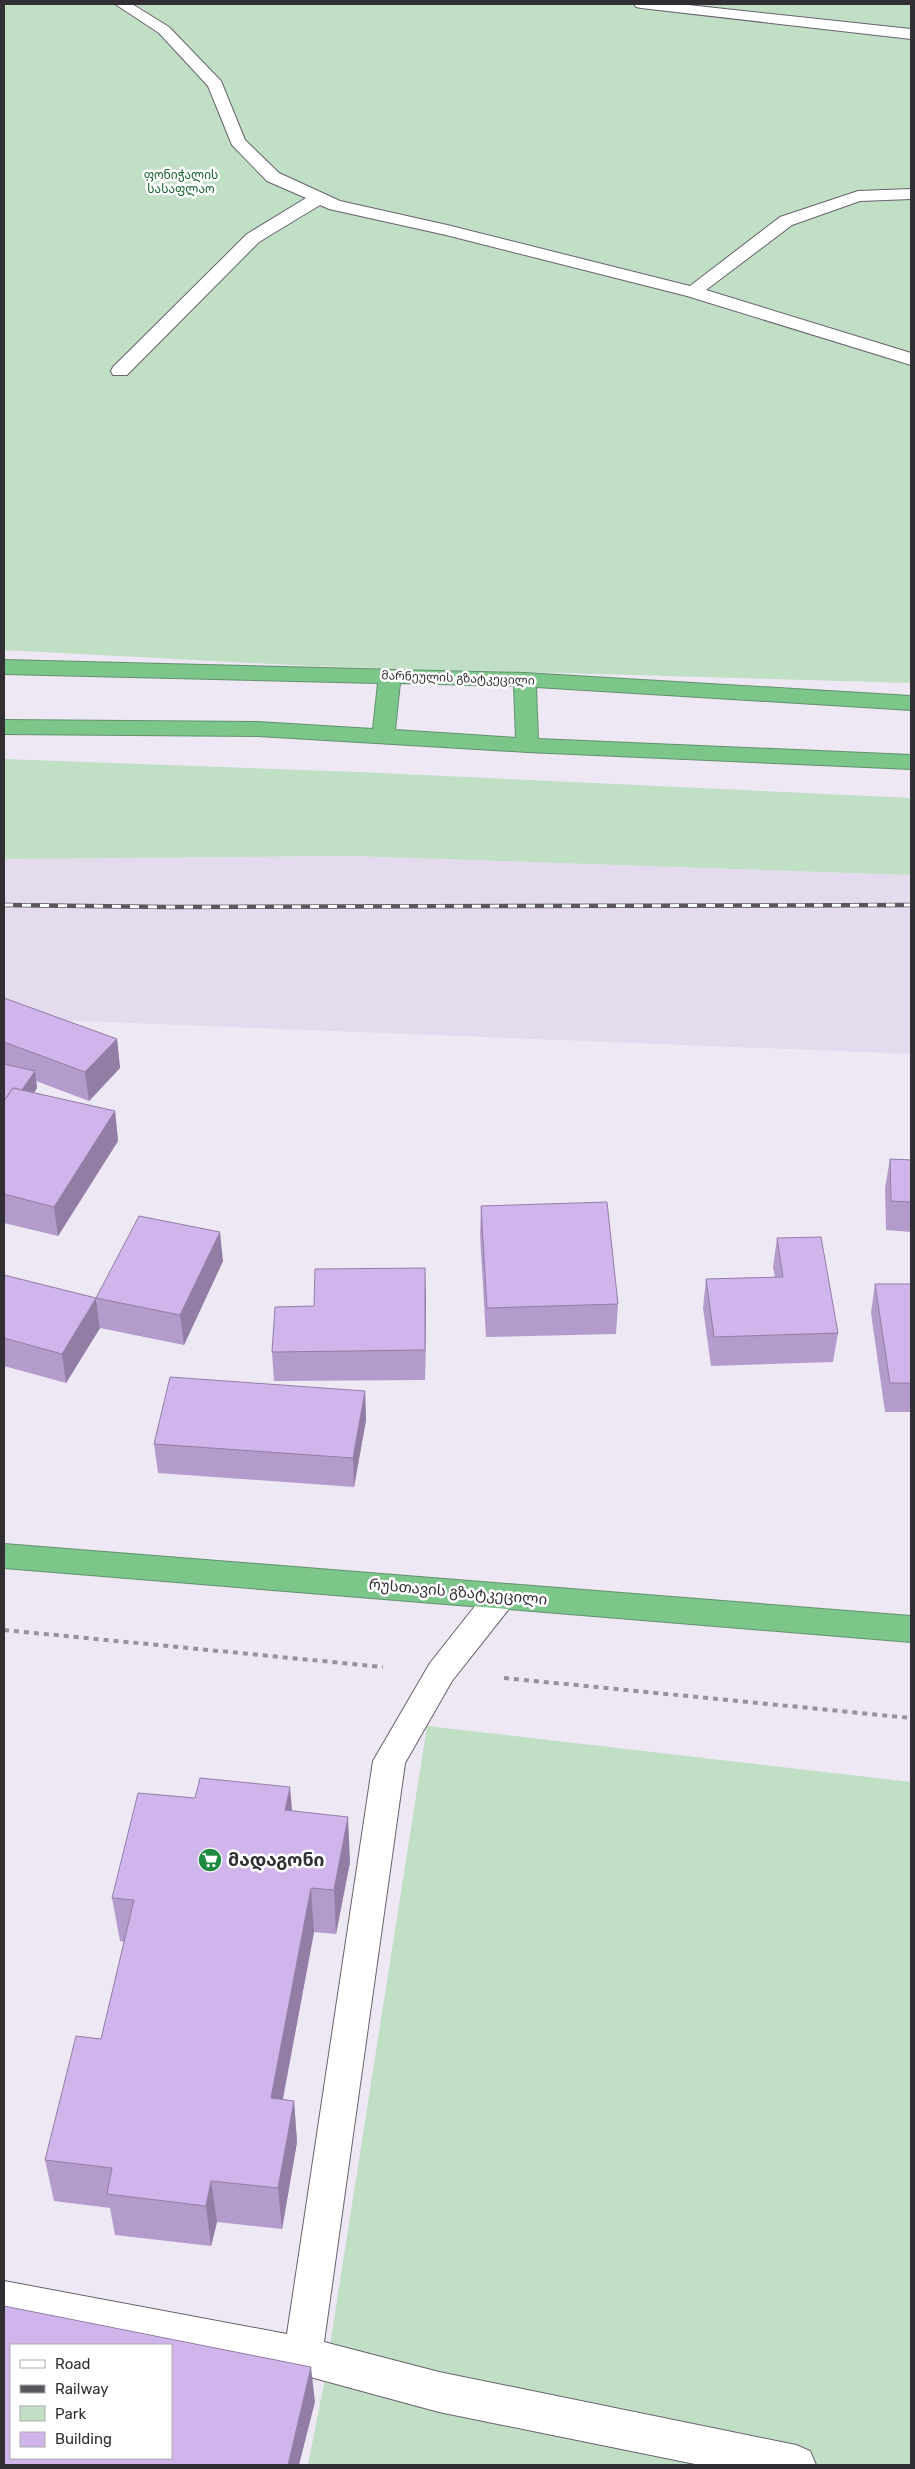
<svg xmlns="http://www.w3.org/2000/svg" width="915" height="2469" font-family="Rubik,'Noto Sans Georgian',sans-serif">
	<rect width="100%" height="100%" fill="#eee8f5"/>
	<path fill="#e5dbef" d="M 353,856 L 911,875 L 911,1054 L 4,1018 L 4,859 Z"/>
	<g fill="#c0dfc5">
		<path d="M 4,4 L 911,4 L 911,683 L 310,666 L 4,650 Z"/>
		<path d="M 4,759 L 359,772 L 911,798 L 911,875 L 353,856 L 4,859 Z"/>
		<path d="M 427,1726 L 911,1782 L 911,2465 L 308,2465 L 324,2383 Z"/>
	</g>
	<g fill="none" stroke-linecap="round" stroke-linejoin="round">
		<g stroke="#67626d" stroke-width="2">
			<g id="lane">
				<path d="M 115,4 L 132,4 L 169,27 L 221,81 L 245,140 L 279,173 L 340,201 L 447,225 L 690,286 L 780,217 L 858,191 L 911,189 L 911,199 L 860,201 L 792,225 L 706,290 L 911,353 L 911,365 L 687,296 L 446,235 L 329,209 L 320,205 L 259,242 L 127,375 L 113,375 L 111,371 L 113,367 L 247,234 L 306,198 L 267,181 L 232,145 L 208,86 L 159,33 Z"/>
				<path d="M 501,1584 L 512,1587 L 517,1596 L 512,1605 L 452,1681 L 405,1763 L 324,2342 L 439,2372 L 796,2445 L 810,2451 L 816,2465 L 700,2465 L 439,2412 L 303,2375 L 171,2351 L 171,2345 L 143,2345 L 4,2319 L 4,2281 L 287,2334 L 373,1761 L 430,1663 L 490,1587 Z"/>
			</g>
		</g>
		<g stroke="#67626d" stroke-width="2">
			<path id="street" d="M 634,4 L 679,4 L 911,29 L 911,39 L 641,8 L 636,7 Z"/>
		</g>
		<g stroke="#62916c" stroke-width="2">
			<g id="highway">
				<path d="M 4,660 L 525,673 L 911,696 L 911,710 L 536,687 L 538,739 L 911,755 L 911,769 L 527,752 L 258,736 L 4,734 L 4,720 L 258,722 L 373,729 L 378,683 L 4,674 ZM 400,683 L 514,686 L 516,738 L 395,730 Z"/>
				<path d="M 4,1544 L 911,1616 L 911,1642 L 4,1568 Z"/>
			</g>
		</g>
		<g stroke="#96929b" stroke-width="4" stroke-dasharray="5 5" stroke-linecap="butt">
			<path d="M 4,1630 L 383,1667"/>
			<path d="M 504,1678 L 911,1718"/>
		</g>
		<use href="#lane" fill="#fff" fill-rule="evenodd"/>
		<use href="#street" fill="#fff" fill-rule="evenodd"/>
		<use href="#highway" fill="#7cc68a" fill-rule="evenodd"/>
		<g stroke="#59565d" stroke-width="4.5">
			<path id="rail" d="M 4,905 L 167,907 L 911,905"/>
		</g>
		<use href="#rail" stroke="#fff" stroke-width="3" stroke-dasharray="9" stroke-linecap="butt"/>
	</g>
	<g fill="#b39bcb">
		<path d="M 4,998 L 117,1039 L 120,1068 L 89,1101 L 36,1081 L 37,1088 L 34,1093 L 115,1111 L 118,1141 L 58,1236 L 4,1223 Z"/>
		<path d="M 890,1159 L 911,1160 L 911,1232 L 886,1230 L 885,1188 Z"/>
		<path d="M 481,1206 L 618,1304 L 616,1334 L 486,1337 L 480,1235 Z"/>
		<path d="M 777,1238 L 838,1333 L 833,1362 L 711,1366 L 703,1308 L 706,1279 L 775,1277 L 773,1267 Z"/>
		<path d="M 223,1261 L 184,1345 L 100,1328 L 96,1298 Z"/>
		<path d="M 4,1275 L 100,1328 L 66,1383 L 4,1366 Z"/>
		<path d="M 875,1284 L 911,1284 L 911,1412 L 885,1412 L 871,1313 Z"/>
		<path d="M 426,1298 L 425,1380 L 274,1381 L 272,1352 L 314,1306 Z"/>
		<path d="M 365,1391 L 366,1420 L 354,1487 L 158,1473 L 154,1444 Z"/>
		<path d="M 292,1811 L 350,1862 L 336,1934 L 314,1932 L 283,2099 L 294,2101 L 297,2142 L 282,2229 L 217,2222 L 211,2246 L 115,2235 L 110,2208 L 54,2201 L 45,2160 L 101,2039 L 124,1942 L 120,1941 L 112,1898 Z"/>
	</g>
	<g fill="#927ea5">
		<path d="M 117,1039 L 120,1068 L 89,1101 L 85,1072 Z"/>
		<path d="M 35,1071 L 37,1088 L 8,1131 L 5,1114 Z"/>
		<path d="M 115,1111 L 118,1141 L 58,1236 L 54,1207 Z"/>
		<path d="M 220,1232 L 223,1261 L 184,1345 L 180,1315 Z"/>
		<path d="M 425,1268 L 426,1298 L 425,1380 Z"/>
		<path d="M 96,1298 L 100,1328 L 66,1383 L 62,1354 Z"/>
		<path d="M 365,1391 L 366,1420 L 354,1487 L 353,1458 Z"/>
		<path d="M 290,1787 L 294,1832 L 285,1810 Z"/>
		<path d="M 348,1817 L 350,1862 L 336,1934 L 334,1890 Z"/>
		<path d="M 311,1888 L 314,1932 L 275,2140 L 271,2098 Z"/>
		<path d="M 294,2101 L 297,2142 L 282,2229 L 278,2188 Z"/>
		<path d="M 211,2181 L 217,2222 L 211,2246 L 206,2206 Z"/>
		<path d="M 311,2367 L 315,2402 L 299,2465 L 288,2465 Z"/>
	</g>
	<g fill="#d0b4ec" stroke="#927ea5" fill-rule="evenodd">
		<path d="M 4,998 L 117,1039 L 85,1072 L 4,1042 Z"/>
		<path d="M 4,1064 L 35,1071 L 22,1090 L 13,1088 L 4,1101 Z"/>
		<path d="M 13,1088 L 115,1111 L 54,1207 L 4,1194 L 4,1101 Z"/>
		<path d="M 890,1159 L 911,1160 L 911,1202 L 891,1201 Z"/>
		<path d="M 607,1202 L 618,1304 L 487,1308 L 481,1206 Z"/>
		<path d="M 139,1216 L 220,1232 L 180,1315 L 96,1298 Z"/>
		<path d="M 821,1237 L 838,1333 L 714,1337 L 706,1279 L 783,1277 L 777,1238 Z"/>
		<path d="M 425,1268 L 425,1350 L 272,1352 L 275,1307 L 314,1306 L 315,1269 Z"/>
		<path d="M 4,1275 L 96,1298 L 62,1354 L 4,1338 Z"/>
		<path d="M 875,1284 L 911,1284 L 911,1383 L 890,1383 Z"/>
		<path d="M 170,1377 L 365,1391 L 353,1458 L 154,1444 Z"/>
		<path d="M 200,1778 L 290,1787 L 285,1810 L 348,1817 L 334,1890 L 311,1888 L 271,2098 L 294,2101 L 278,2188 L 211,2181 L 206,2206 L 107,2194 L 112,2168 L 45,2160 L 76,2036 L 101,2039 L 134,1900 L 112,1898 L 138,1793 L 195,1798 Z"/>
		<path d="M 4,2306 L 311,2367 L 288,2465 L 4,2465 ZM 11,2345 L 171,2345 L 171,2458 L 11,2458 Z"/>
	</g>
	<defs>
		<g id="supermarket-disc" transform="scale(1.25)"><circle r="9.5" fill="#1f8a41" stroke="#fff"/><path d="M-6-5.5h2.5l.6 2H6L4.5 2H-2.5L-4.4-4H-6ZM-1.5 3.2a1.3 1.3 0 1 0 .1 0ZM3 3.2a1.3 1.3 0 1 0 .1 0Z" fill="#fff"/></g>
	</defs>
	<g fill-rule="evenodd">
		<use href="#supermarket-disc" x="210" y="1860"/>
	</g>
	<g text-anchor="middle" dominant-baseline="central" stroke-width="5" stroke-linejoin="round" paint-order="stroke">
		<g font-size="12" fill="#15622d" stroke="#fff">
			<text x="181" y="175">ფონიჭალის<tspan x="181" dy="14">სასაფლაო</tspan></text>
		</g>
		<g font-size="12" fill="#312f34" stroke="#fff">
			<text transform="translate(458 678) rotate(2)">მარნეულის გზატკეცილი</text>
		</g>
		<g font-size="15" fill="#312f34" stroke="#fff">
			<text transform="translate(458 1592) rotate(5)">რუსთავის გზატკეცილი</text>
		</g>
		<g font-size="18" font-weight="bold" fill="#312f34" stroke="#fff" text-anchor="start">
			<text x="228" y="1860">მადაგონი</text>
		</g>
	</g>
	<rect width="915" height="2469" fill="none" stroke="#312f34" stroke-width="10"/>
	<rect x="10" y="2344" width="162" height="115" fill="#ffffff" stroke="#adacae"/>
	<rect x="20" y="2360" width="25" height="8" fill="#ffffff" stroke="#adacae"/>
	<text x="55" y="2369" font-size="15" fill="#312f34">Road</text>
	<rect x="20" y="2385" width="25" height="8" fill="#59565d" stroke="#adacae"/>
	<text x="55" y="2394" font-size="15" fill="#312f34">Railway</text>
	<rect x="20" y="2406" width="25" height="15" fill="#c0dfc5" stroke="#adacae"/>
	<text x="55" y="2419" font-size="15" fill="#312f34">Park</text>
	<rect x="20" y="2432" width="25" height="15" fill="#d0b4ec" stroke="#adacae"/>
	<text x="55" y="2444" font-size="15" fill="#312f34">Building</text>
</svg>
